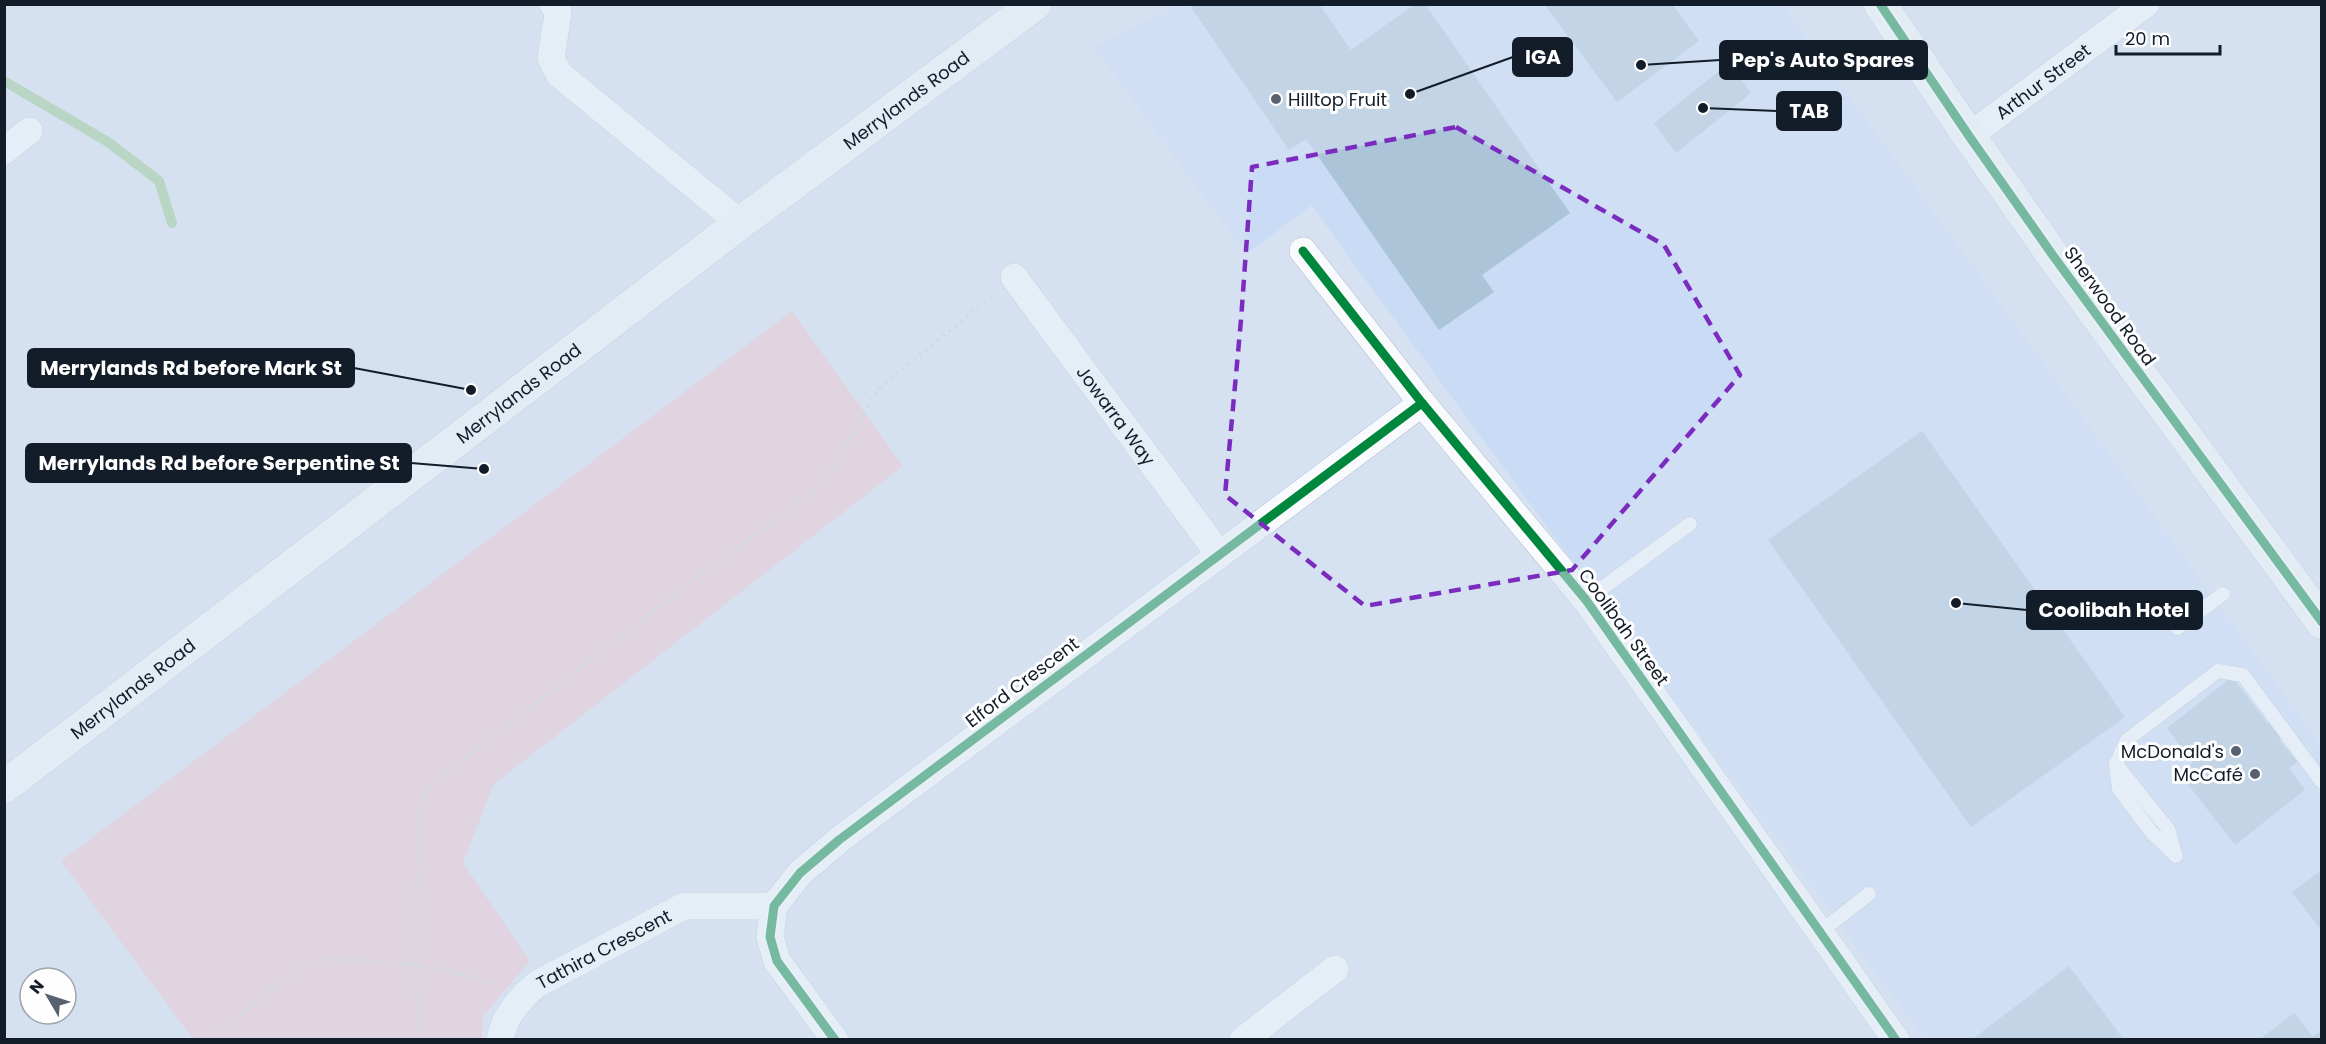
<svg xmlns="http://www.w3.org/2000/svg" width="2326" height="1044" font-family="Poppins,sans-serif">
	<rect width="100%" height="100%" fill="#d6e1f1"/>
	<path fill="#c9dbf5" d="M 1173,5 L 1783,5 L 2321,745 L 2321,1039 L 1924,1039 L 1359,271 L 1312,205 L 1246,254 L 1094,48 Z"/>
	<path fill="#ecc3cb" d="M 792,311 L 903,466 L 494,784 L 463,863 L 530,961 L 483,1016 L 482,1039 L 193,1039 L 61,861 Z"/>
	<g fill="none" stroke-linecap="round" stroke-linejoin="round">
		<path stroke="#98c891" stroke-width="10" d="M 4,81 L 108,142 L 159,181 L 172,223"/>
	</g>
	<g fill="#abc4d8">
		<path d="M 1194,4 L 1319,4 L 1351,50 L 1415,4 L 1425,4 L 1570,213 L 1482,275 L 1494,292 L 1439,330 L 1306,139 L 1289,150 L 1191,7 Z"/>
		<path d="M 1544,4 L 1672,4 L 1699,41 L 1617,102 Z"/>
		<path d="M 1729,63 L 1751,93 L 1676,153 L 1654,123 Z"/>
		<path d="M 1922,431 L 2125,717 L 1971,827 L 1768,540 Z"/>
		<path d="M 2232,677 L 2268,724 L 2280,715 L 2291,730 L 2279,740 L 2298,762 L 2289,768 L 2305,790 L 2235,845 L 2180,774 L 2193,763 L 2167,728 Z"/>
		<path d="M 2322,870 L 2322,931 L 2292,892 Z"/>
		<path d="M 2069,966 L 2124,1040 L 1971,1040 Z"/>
		<path d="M 2294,1013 L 2313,1037 L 2322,1030 L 2322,1040 L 2259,1040 Z"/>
	</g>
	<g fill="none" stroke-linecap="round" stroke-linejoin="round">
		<g stroke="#b5bfcd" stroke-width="15">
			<g id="service">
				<path d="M 1586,600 L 1690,524"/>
				<path d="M 2177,628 L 2223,594"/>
				<path d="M 2116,764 L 2168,829 L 2175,854"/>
				<path d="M 2176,856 L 2152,833 L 2119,789 L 2116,764 L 2127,740 L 2218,671 L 2243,675 L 2322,782"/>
				<path d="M 1820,932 L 1869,894"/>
			</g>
		</g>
		<g stroke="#b5bfcd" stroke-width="28">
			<g id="minor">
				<path d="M 553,4 L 558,13 L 551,58 L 559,74 L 740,223"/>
				<path id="s1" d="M 1969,136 L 2146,4"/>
				<path d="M 4,151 L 29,131"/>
				<path d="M 1303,251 L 1422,403 L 1586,600 L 1896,1040"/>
				<path id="s2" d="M 1014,277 L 1219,554"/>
				<path id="s3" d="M 500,1040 C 504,1016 519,999 537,984 L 684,906 L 774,906"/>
				<path d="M 835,1040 L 777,961 L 770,937 L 774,906 L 800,873 L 839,840 L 1422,403"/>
				<path d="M 1243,1040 L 1335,969"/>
			</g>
		</g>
		<g stroke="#b5bfcd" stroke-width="34">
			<g id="secondary">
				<path d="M 1880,4 L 1969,136 L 2054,257 L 2322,622"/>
				<path id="s4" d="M 4,787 L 740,223 L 1035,4"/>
			</g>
		</g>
		<g stroke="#cfd3d7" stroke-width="4" stroke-dasharray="3 4.5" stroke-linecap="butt">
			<path d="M 223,1029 L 295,971 L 307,964 L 322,959 C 380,961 438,964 493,984"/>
			<path d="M 419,1040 C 415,982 415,926 417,869 C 418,842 415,812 428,787 L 677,593 L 811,493 L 830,472 L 849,443 L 871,400 L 881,386 L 991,297"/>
		</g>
		<use href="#service" stroke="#f9fafd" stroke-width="14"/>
		<use href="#minor" stroke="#f9fafd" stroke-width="27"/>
		<use href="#secondary" stroke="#f3f6fa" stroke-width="33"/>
		<g stroke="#fefefe" stroke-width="13">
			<g id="cycleway">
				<path d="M 1880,4 L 1969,136 L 2054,257 L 2322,622"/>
				<path d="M 1303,251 L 1422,403 L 1586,600 L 1896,1040"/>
				<path d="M 835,1040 L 777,961 L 770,937 L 774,906 L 800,873 L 839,840 L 1422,403"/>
			</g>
		</g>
		<use href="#cycleway" stroke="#00873e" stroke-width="9"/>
	</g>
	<path d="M0 0H2326V1044H0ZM 1456,127 L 1664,245 L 1740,375 L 1572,570 L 1365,606 L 1225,495 L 1241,320 L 1252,167 Z" fill="#d6e1f1" fill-opacity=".55" fill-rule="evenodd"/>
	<path fill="none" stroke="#7b2cbf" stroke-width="4.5" stroke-dasharray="12 8" stroke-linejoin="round" d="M 1456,127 L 1664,245 L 1740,375 L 1572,570 L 1365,606 L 1225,495 L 1241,320 L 1252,167 Z"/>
	<g fill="#57616f" stroke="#fefefe" stroke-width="2">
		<circle cx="1276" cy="99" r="6"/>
		<circle cx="2236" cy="751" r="6"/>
		<circle cx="2255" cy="774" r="6"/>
	</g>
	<g text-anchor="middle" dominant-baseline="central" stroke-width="6" stroke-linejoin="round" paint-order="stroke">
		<g font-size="18" fill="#131c29" stroke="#fefefe">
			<text stroke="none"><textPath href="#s1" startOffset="92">Arthur Street</textPath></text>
			<text stroke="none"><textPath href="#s4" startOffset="1134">Merrylands Road</textPath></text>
			<text transform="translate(2110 306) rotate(54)">Sherwood Road</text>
			<text stroke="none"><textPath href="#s4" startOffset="648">Merrylands Road</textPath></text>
			<text stroke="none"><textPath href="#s2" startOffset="172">Jowarra Way</textPath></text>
			<text transform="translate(1624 627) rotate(54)">Coolibah Street</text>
			<text transform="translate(1022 682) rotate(-37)">Elford Crescent</text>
			<text stroke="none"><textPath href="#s4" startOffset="162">Merrylands Road</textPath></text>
			<text stroke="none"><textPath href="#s3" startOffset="144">Tathira Crescent</textPath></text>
		</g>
		<g font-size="18" fill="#131c29" stroke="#fefefe" text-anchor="end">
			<text x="1288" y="99" text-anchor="start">Hilltop Fruit</text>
			<text x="2224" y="751">McDonald's</text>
			<text x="2243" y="774">McCafé</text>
		</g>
	</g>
	<path fill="none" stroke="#131c29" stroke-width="2" d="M1410 94L1513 57M1641 65L1720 60M1703 108L1777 111M471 390L354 368M484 469L411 463M1956 603L2027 610"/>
	<g fill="#131c29" stroke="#fefefe" stroke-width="2">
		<circle cx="1410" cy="94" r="6"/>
		<circle cx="1641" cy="65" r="6"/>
		<circle cx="1703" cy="108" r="6"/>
		<circle cx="471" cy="390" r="6"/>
		<circle cx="484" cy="469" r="6"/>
		<circle cx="1956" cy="603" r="6"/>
	</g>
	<g fill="#131c29" stroke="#131c29" stroke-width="2">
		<rect x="1513" y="38" width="59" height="38" rx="6"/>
		<rect x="1720" y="41" width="207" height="38" rx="6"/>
		<rect x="1777" y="92" width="64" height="38" rx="6"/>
		<rect x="28" y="349" width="326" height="38" rx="6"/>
		<rect x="26" y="444" width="385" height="38" rx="6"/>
		<rect x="2027" y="591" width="175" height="38" rx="6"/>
	</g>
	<g font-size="20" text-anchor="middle" font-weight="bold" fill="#fff">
		<text x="1543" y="64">IGA</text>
		<text x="1823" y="67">Pep's Auto Spares</text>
		<text x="1809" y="118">TAB</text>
		<text x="191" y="375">Merrylands Rd before Mark St</text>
		<text x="219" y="470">Merrylands Rd before Serpentine St</text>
		<text x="2114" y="617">Coolibah Hotel</text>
	</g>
	<rect width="2326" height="1044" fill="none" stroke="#131c29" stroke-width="12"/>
	<g transform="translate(48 996) rotate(309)"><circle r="28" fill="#fefefe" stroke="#a0a4a9" stroke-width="1.5"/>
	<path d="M0-4.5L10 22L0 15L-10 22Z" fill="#57616f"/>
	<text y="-9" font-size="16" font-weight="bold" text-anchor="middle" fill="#131c29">N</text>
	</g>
	<path d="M2116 45v9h104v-9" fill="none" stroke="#131c29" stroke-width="3"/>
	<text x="2125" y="45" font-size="18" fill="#131c29" stroke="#fefefe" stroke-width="4.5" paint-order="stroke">20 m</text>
</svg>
